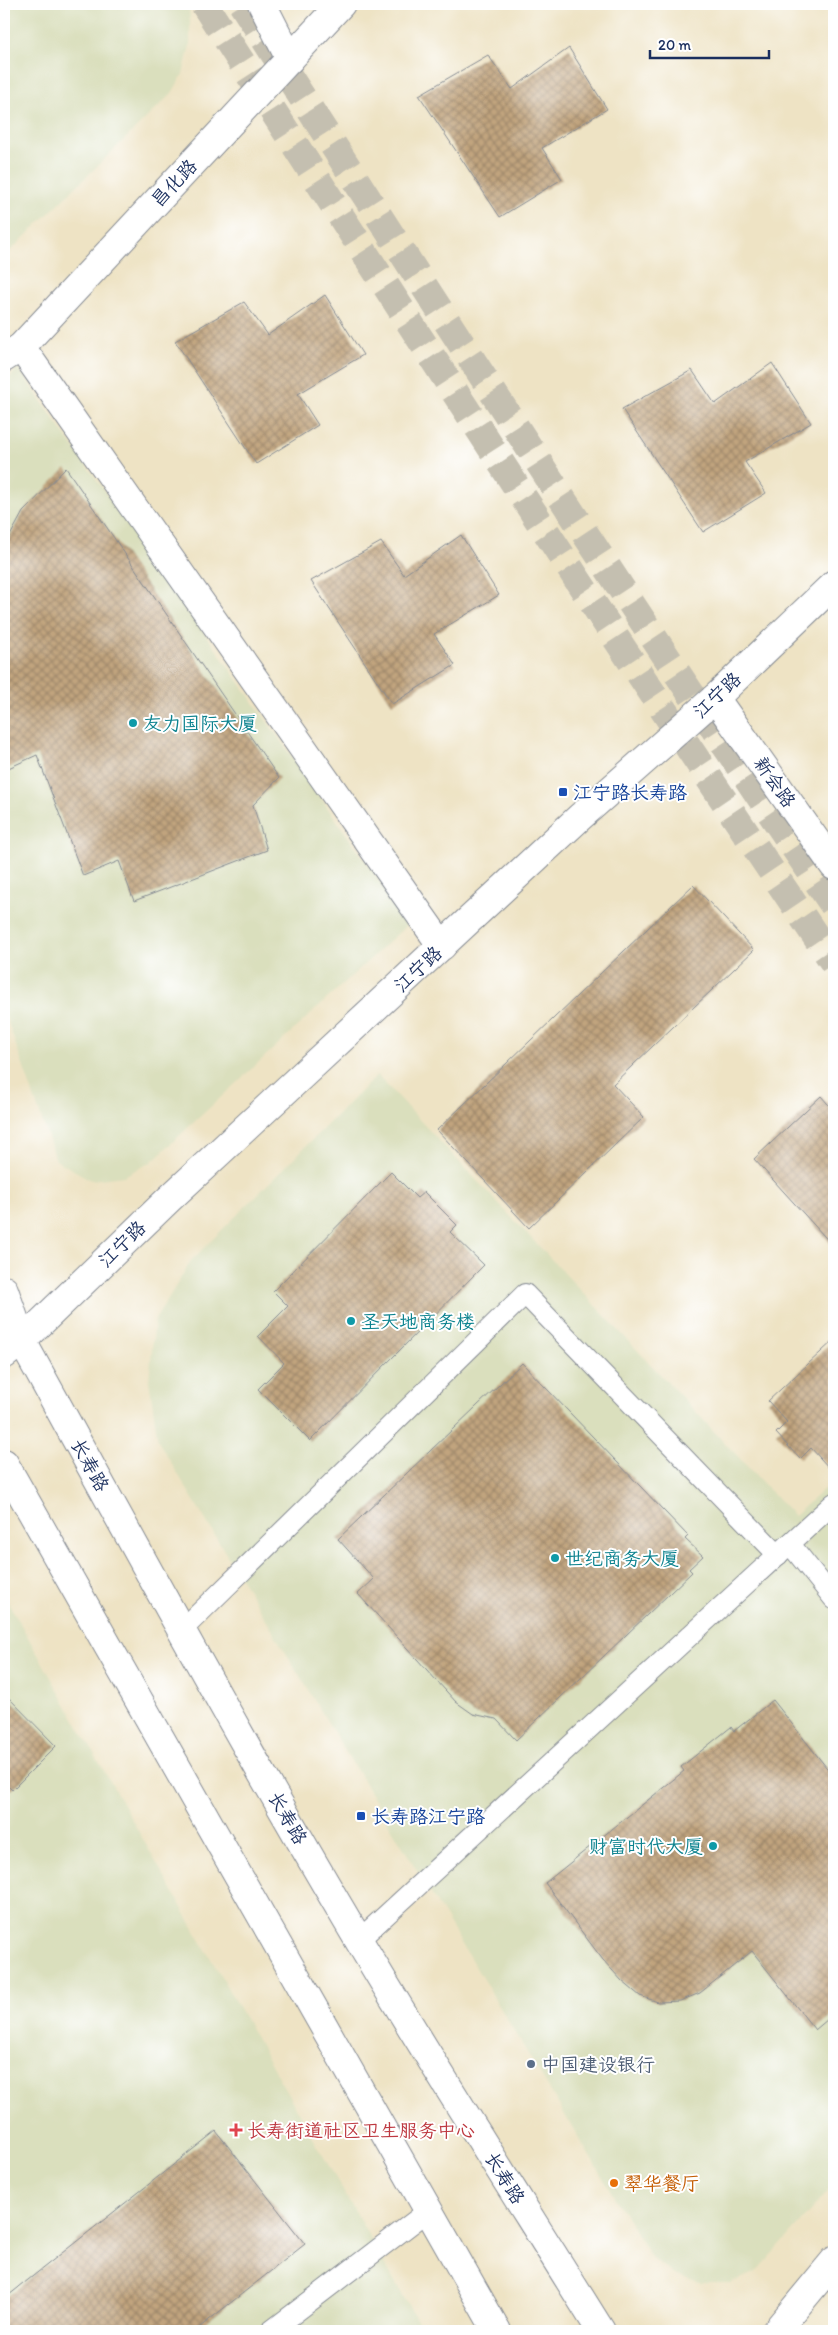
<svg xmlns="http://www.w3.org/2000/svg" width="838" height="2335" font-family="Itim,'LXGW WenKai TC',sans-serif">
	<defs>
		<pattern id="building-cross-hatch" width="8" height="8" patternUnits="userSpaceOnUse" patternTransform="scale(1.25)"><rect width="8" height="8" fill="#c1a47e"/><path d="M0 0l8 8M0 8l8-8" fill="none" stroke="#9c866a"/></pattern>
	</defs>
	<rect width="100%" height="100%" fill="#fff"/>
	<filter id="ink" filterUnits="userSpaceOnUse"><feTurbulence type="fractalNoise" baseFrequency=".02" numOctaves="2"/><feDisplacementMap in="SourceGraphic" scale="10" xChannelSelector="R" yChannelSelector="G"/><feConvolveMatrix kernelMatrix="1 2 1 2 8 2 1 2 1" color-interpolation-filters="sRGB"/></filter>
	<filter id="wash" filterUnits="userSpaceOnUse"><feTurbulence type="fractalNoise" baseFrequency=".0096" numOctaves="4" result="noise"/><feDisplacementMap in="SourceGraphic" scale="20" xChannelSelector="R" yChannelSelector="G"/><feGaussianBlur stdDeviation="1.12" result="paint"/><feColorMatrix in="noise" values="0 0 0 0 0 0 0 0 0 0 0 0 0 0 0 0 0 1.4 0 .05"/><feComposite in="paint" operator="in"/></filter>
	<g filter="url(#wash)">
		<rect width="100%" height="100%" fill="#eee3c4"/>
		<g fill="#dadfbd">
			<path d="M 4,4 L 189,4 L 190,21 L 190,46 L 183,74 L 172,93 L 4,257 Z"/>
			<path d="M 18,368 L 409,923 L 151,1162 L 124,1176 L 91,1180 L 56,1160 L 4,1011 L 4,384 Z"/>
			<path d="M 377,1075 L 794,1516 L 834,1480 L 834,2184 L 756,2272 L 730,2283 L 700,2283 L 674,2275 L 650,2256 L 158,1441 L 149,1380 L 155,1320 L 191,1261 Z"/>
			<path d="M 4,1595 L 264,2052 L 423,2331 L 4,2331 Z"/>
		</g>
		<g id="blocks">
			<g fill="url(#building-cross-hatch)">
				<path d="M 569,48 L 607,109 L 542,148 L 562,179 L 500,217 L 419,95 L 488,55 L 512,89 Z"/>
				<path d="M 325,295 L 363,355 L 298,394 L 318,425 L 256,464 L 175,341 L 244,302 L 268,335 Z"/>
				<path d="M 772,363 L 811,423 L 745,462 L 766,493 L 703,532 L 622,409 L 692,370 L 715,404 Z"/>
				<path d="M 66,468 L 279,778 L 253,805 L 267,850 L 134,901 L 119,861 L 83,876 L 37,755 L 4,770 L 4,547 L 23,512 Z"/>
				<path d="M 461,535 L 499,595 L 434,634 L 455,665 L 392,704 L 311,581 L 381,542 L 404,575 Z"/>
				<path d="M 693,885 L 754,950 L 613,1084 L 644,1117 L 529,1228 L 437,1130 Z"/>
				<path d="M 821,1096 L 834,1111 L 834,1247 L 754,1159 Z"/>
				<path d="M 391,1172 L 417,1198 L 424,1192 L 457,1225 L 450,1232 L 484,1265 L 310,1441 L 258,1389 L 284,1363 L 258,1336 L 288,1306 L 273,1291 Z"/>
				<path d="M 834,1340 L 834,1465 L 830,1469 L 811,1448 L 800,1459 L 776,1433 L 787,1422 L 768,1401 Z"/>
				<path d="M 522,1363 L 688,1536 L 685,1539 L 703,1556 L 689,1569 L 692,1572 L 516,1740 L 496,1719 L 473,1714 L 456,1702 L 358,1594 L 374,1579 L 338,1539 Z"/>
				<path d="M 4,1693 L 56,1746 L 12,1790 L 4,1782 Z"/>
				<path d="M 773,1700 L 834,1777 L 834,2014 L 815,2030 L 752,1951 L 700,1993 L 680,2001 L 658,2002 L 640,1996 L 622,1981 L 603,1960 L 545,1883 L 684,1771 L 681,1767 L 731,1727 L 734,1731 Z"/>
				<path d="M 216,2131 L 305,2244 L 195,2331 L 4,2331 L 4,2299 Z"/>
			</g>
		</g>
	</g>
	<g filter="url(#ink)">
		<use href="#blocks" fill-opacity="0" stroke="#848991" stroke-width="1"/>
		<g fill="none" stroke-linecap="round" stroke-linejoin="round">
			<g stroke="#c4bfb0" stroke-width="28" stroke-dasharray="28 14" stroke-linecap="butt">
				<path d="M 204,4 C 411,325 618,647 834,963"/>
				<path d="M 242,4 C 437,306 631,609 834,906"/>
			</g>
			<g stroke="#848991" stroke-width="22">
				<g id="service">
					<path d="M 790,1544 L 834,1599"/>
					<path d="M 181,1631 L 525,1294 L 778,1555"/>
					<path d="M 359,1940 L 834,1503"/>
					<path d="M 271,2331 L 428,2211"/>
				</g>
			</g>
			<g stroke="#848991" stroke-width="30">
				<g id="minor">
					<path d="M 262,4 L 290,59"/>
					<path d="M 21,347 L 442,946"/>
					<path d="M 4,358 L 21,347 L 341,4"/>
					<path d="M 715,698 L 834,866"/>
				</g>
			</g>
			<g stroke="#848991" stroke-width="30">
				<g id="secondary">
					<path d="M 4,1355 L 22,1341 L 168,1200 L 580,817 L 715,698 L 834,584"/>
					<path d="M 776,2331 L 834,2261"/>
				</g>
			</g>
			<g stroke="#848991" stroke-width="30">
				<g id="primary">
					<path d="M 4,1290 L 22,1341 C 132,1541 241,1742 358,1939 C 436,2071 520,2201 601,2331"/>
					<path d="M 4,1463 L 497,2331"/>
				</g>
			</g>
			<use href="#service" stroke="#fff" stroke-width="20"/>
			<use href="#minor" stroke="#fff" stroke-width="28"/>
			<use href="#secondary" stroke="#fff" stroke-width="28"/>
			<use href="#primary" stroke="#fff" stroke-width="28"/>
		</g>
	</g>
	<g fill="#0f9aa8" stroke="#fff" stroke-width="2">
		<circle cx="133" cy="723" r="5"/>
		<circle cx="351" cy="1321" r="5"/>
		<circle cx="555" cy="1558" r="5"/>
		<circle cx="713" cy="1846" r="5"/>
	</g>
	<g fill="#1a4fb4" stroke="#fff" stroke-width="2">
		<rect x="558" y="787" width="10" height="10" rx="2.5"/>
		<rect x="356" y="1811" width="10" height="10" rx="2.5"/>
	</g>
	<circle fill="#5c6f8a" stroke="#fff" stroke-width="2" cx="531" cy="2064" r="5"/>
	<path fill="#e0444e" stroke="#fff" stroke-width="2" d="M233.5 2122.5h5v5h5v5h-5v5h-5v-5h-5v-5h5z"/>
	<circle fill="#e8710a" stroke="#fff" stroke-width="2" cx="614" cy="2183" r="5"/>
	<g text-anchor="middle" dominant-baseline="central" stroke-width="4" stroke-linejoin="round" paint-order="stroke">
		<g font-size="19" fill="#1b2f5e" stroke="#fff">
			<text transform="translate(174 183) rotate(-47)">昌化路</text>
			<text transform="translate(717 695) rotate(-43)">江宁路</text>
			<text transform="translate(775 782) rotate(55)">新会路</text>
			<text transform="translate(418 969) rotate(-43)">江宁路</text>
			<text transform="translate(122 1244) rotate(-44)">江宁路</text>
			<text transform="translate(90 1465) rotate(61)">长寿路</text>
			<text transform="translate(288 1818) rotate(60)">长寿路</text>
			<text transform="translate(505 2178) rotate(58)">长寿路</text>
		</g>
		<g font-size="19" fill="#0d838f" stroke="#fff" text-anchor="start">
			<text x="143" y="723">友力国际大厦</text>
			<text x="361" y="1321">圣天地商务楼</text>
			<text x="565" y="1558">世纪商务大厦</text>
			<text x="703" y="1846" text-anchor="end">财富时代大厦</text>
		</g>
		<g font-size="19" fill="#164399" stroke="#fff" text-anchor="start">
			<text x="573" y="792">江宁路长寿路</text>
			<text x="371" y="1816">长寿路江宁路</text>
		</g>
		<g font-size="19" fill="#4e5e75" stroke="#fff" text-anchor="start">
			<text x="541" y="2064">中国建设银行</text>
		</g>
		<g font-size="19" fill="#be3a42" stroke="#fff" text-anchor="start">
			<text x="247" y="2130">长寿街道社区卫生服务中心</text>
		</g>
		<g font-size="19" fill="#c56008" stroke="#fff" text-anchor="start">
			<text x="624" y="2183">翠华餐厅</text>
		</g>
	</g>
	<rect width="838" height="2335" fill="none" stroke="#fff" stroke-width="20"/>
	<path d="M650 50v8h119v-8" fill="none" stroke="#1b2f5e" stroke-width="2.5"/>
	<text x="658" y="50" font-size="15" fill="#1b2f5e" stroke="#ffffff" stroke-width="4" paint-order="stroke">20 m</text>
</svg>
